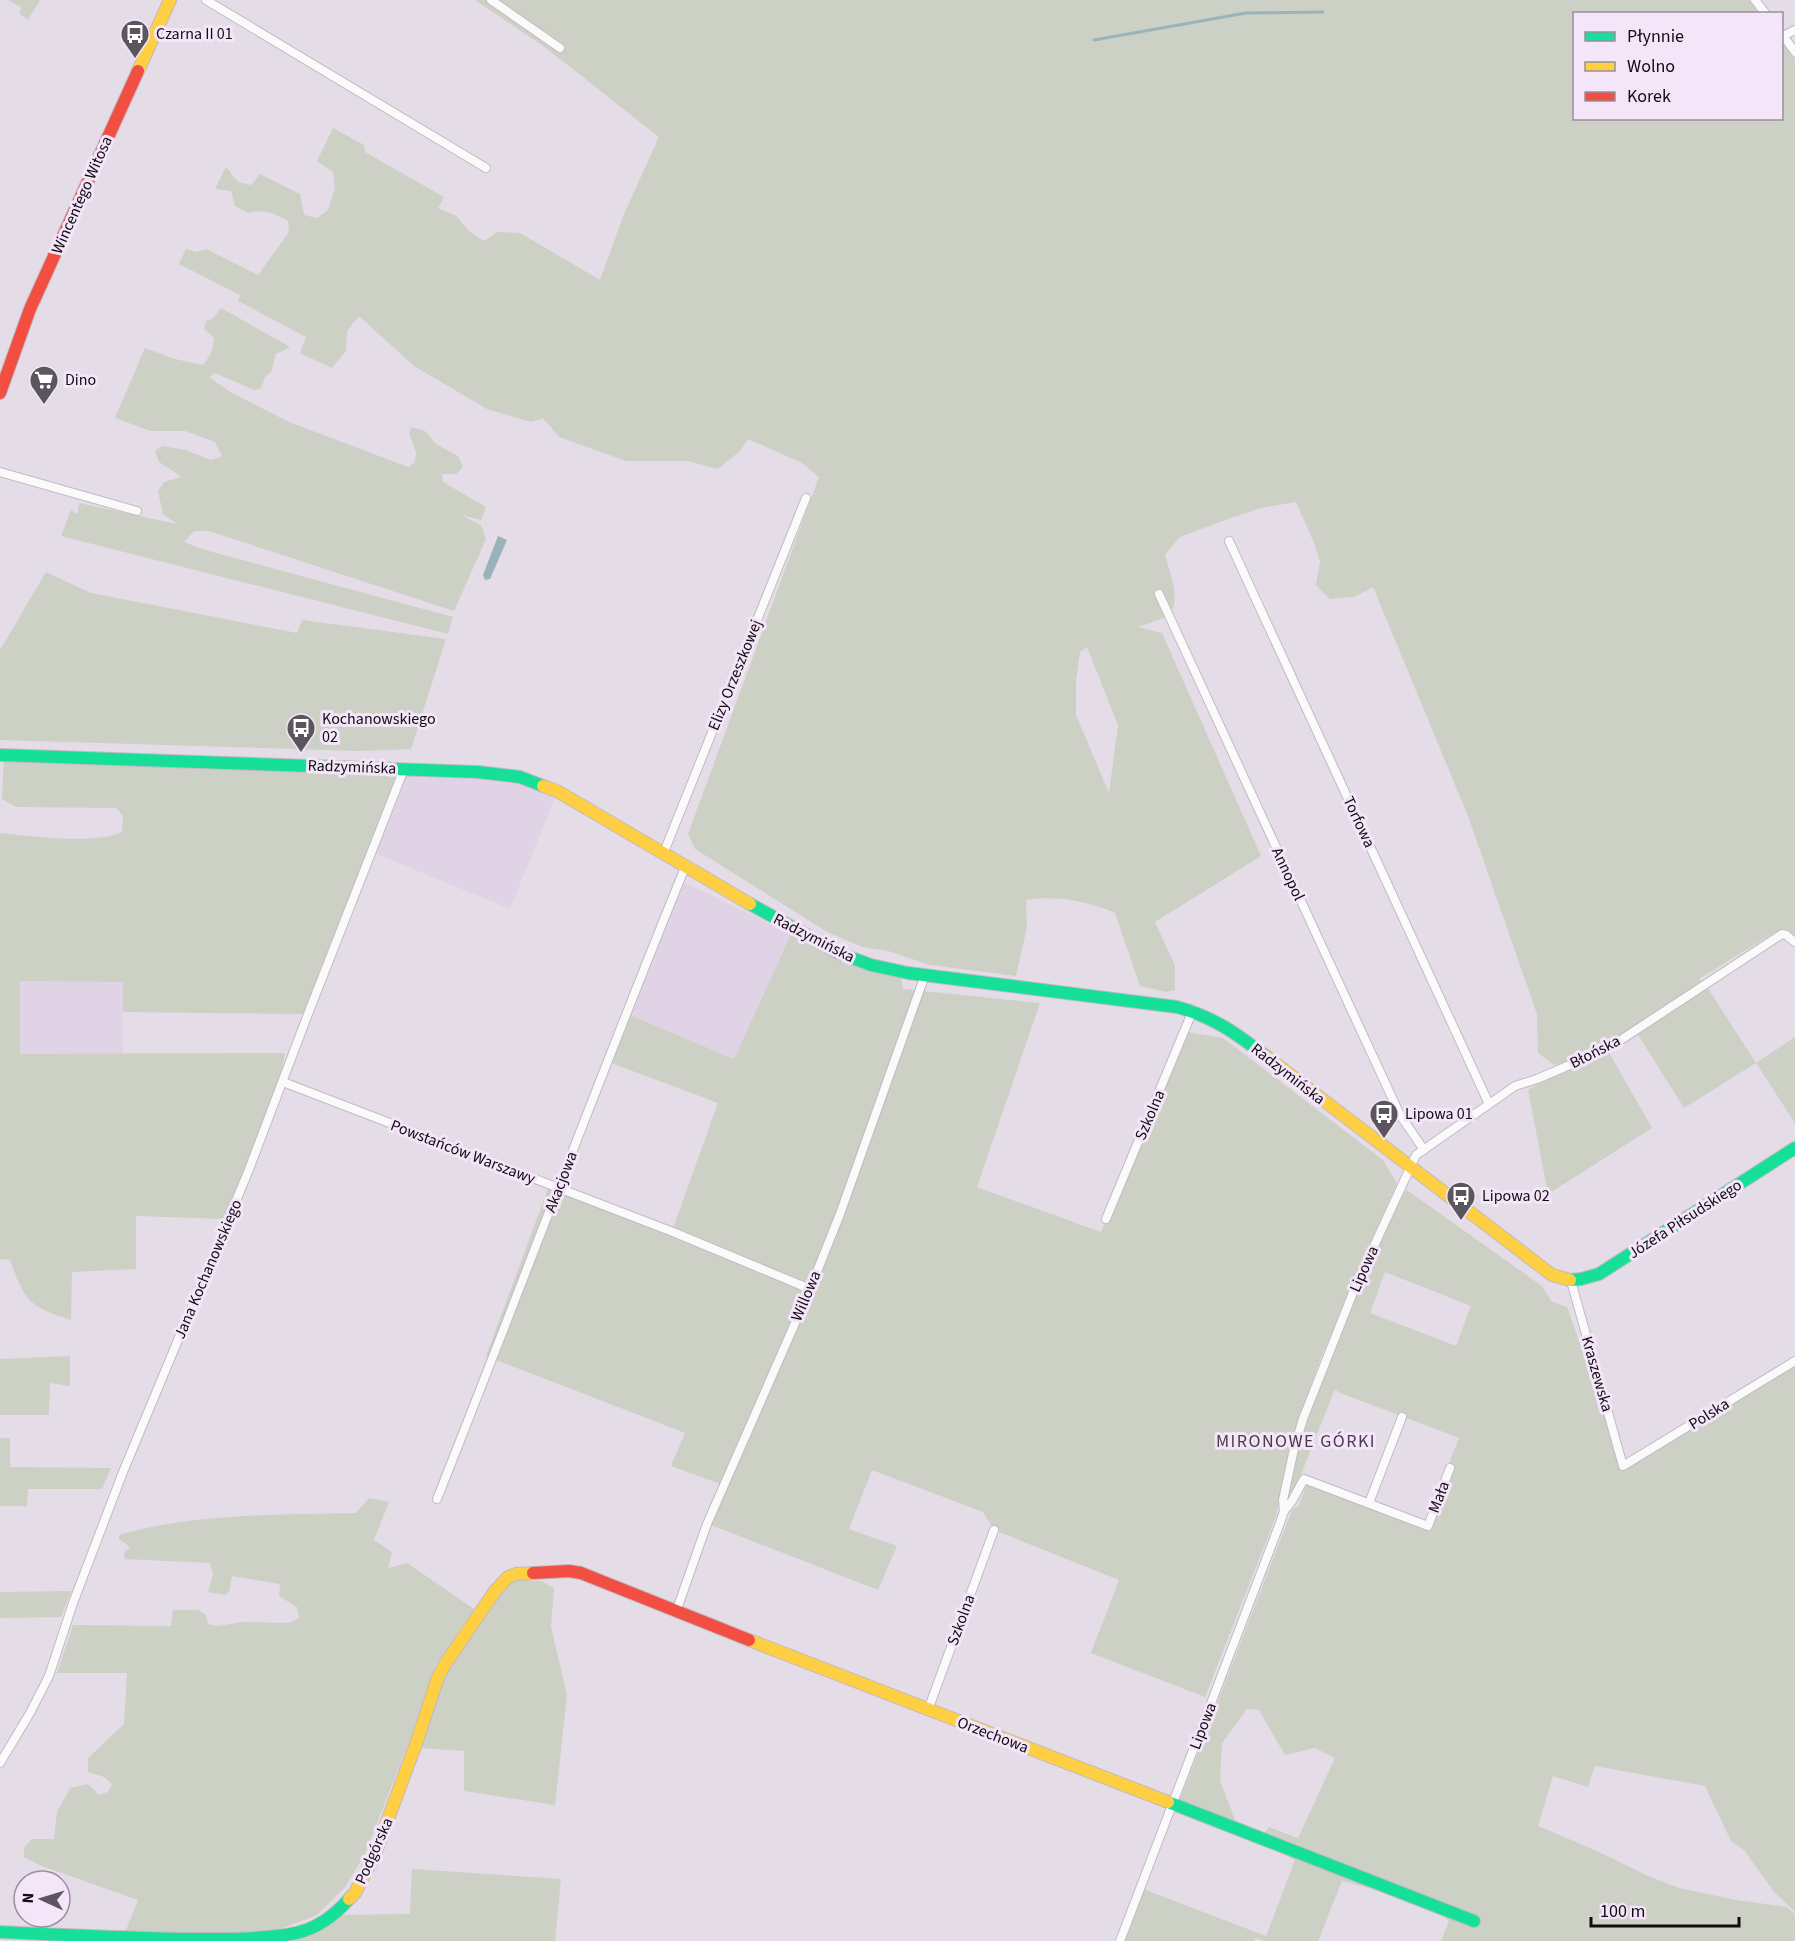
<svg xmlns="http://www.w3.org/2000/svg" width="1795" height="1941" font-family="'Source Sans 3',sans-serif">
	<rect width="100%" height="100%" fill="#e4dce7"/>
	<g fill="#e1d3e6">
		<path d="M 404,771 L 508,772 L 557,793 L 510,909 L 372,852 Z"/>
		<path d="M 681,881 L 791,934 L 734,1059 L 623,1012 Z"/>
		<rect x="20" y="981" width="103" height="73"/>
	</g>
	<g fill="#cdd0c5" fill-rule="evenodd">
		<path d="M 8,0 L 40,0 L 28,20 L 19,13 L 22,8 Z"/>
		<path d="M 475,0 L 1749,0 L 1760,13 L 1574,14 L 1574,118 L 1782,118 L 1782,42 L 1795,59 L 1795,938 L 1788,930 L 1775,932 L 1699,979 L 1709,990 L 1756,1063 L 1795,1037 L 1795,1123 L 1756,1063 L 1684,1108 L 1635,1030 L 1607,1049 L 1652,1128 L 1548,1194 L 1528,1090 L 1585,1056 L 1554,1065 L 1538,1053 L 1537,1014 L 1468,816 L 1373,587 L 1354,597 L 1330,599 L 1316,585 L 1320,561 L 1314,543 L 1296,502 L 1261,508 L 1225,520 L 1180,537 L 1165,555 C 1169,570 1182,601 1169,614 C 1162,620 1147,623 1138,627 L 1162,633 L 1261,856 L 1155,922 L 1175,966 L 1175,990 L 1167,992 L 1140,986 L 1115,913 C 1088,901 1056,895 1026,900 L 1027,927 L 1016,976 L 930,965 L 888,951 L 863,947 L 843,939 L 824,930 L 695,849 L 688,834 L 819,477 L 802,463 L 748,439 L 740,451 L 718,469 L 688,461 L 626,461 L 559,437 L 543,418 L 531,422 L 487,409 L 414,366 L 359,316 L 352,324 L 347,332 L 346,351 L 332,368 L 300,353 L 306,337 L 238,301 L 240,295 L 179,264 L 186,249 L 195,252 L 206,249 L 258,275 L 289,232 L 288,221 C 274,213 264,209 248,213 L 235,206 L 231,191 L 215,189 L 226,167 L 238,182 L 251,185 L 260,174 L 300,194 L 304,215 L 317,218 L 328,210 L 335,188 L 333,172 L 317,161 L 333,128 L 364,145 L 365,152 L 444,197 L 438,208 L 456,216 L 470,232 L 484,241 L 497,232 L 520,233 L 600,280 L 624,214 L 659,137 L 546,48 ZM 1087,647 L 1118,725 L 1109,793 L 1076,715 L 1076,681 L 1080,652 Z"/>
		<path d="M 221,308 L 290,347 L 276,354 L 271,372 L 265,377 L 261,388 L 254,390 L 215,373 L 209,377 L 230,392 L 289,422 L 408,467 L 415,462 L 416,452 L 409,433 L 411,427 L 425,431 L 436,444 L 458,456 L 463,467 L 456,474 L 442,474 L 443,482 L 486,507 L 481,520 L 461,515 L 481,525 L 486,539 L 454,611 L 209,531 L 194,531 L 184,542 L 205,550 L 453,617 L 448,634 L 61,536 L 71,510 L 78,514 L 79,503 L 177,524 L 163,514 L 158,491 L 164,482 L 182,477 L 159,462 L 155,451 L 162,446 L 185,450 L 211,460 L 222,456 L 215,442 L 185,431 L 150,431 L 115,418 L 145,348 L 175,359 L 203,365 L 212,352 L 214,338 L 204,329 L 206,321 L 213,318 Z"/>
		<path d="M 46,572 L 91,593 L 297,633 L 302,620 L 446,639 L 411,749 L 359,751 L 0,740 L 0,650 Z"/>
		<path d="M 4,755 L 404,771 L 308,1014 L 123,1012 L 123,982 L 20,981 L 20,1054 L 285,1053 L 278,1088 L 226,1219 L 136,1216 L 136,1269 L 72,1272 L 71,1320 C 30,1307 25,1302 10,1260 L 0,1259 L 0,833 C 29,836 97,845 122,832 L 123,816 L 116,808 L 16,807 L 2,799 Z"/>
		<path d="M 791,934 C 825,953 862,973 901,977 L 903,989 L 1040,1003 L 977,1187 L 1101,1232 L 1186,1032 L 1223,1038 L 1383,1160 L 1397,1183 L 1320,1360 L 1299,1421 L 1289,1455 L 1276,1516 L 1205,1697 L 1091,1653 L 1119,1580 L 994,1530 L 983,1512 L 872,1470 L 849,1529 L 897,1546 L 878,1590 L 711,1525 L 726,1486 L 671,1466 L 685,1433 L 486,1356 L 549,1186 L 671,1234 L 718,1103 L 603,1060 L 623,1012 L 734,1059 Z"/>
		<path d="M 1407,1190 L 1542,1286 L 1551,1301 L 1567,1307 L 1623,1466 L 1795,1360 L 1795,1912 L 1774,1892 L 1744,1850 L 1731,1841 L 1705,1786 L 1595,1766 L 1588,1787 L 1553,1776 L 1538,1826 L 1597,1851 L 1648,1876 L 1679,1888 L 1736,1900 L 1787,1907 L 1795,1914 L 1795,1941 L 1441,1941 L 1449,1921 L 1429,1903 L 1342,1881 L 1318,1941 L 1264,1941 L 1256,1938 L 1254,1941 L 1124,1941 L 1143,1889 L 1266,1936 L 1295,1860 L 1258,1842 L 1269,1827 L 1298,1838 L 1335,1758 L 1315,1748 L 1285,1755 L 1259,1710 L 1247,1709 L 1222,1743 L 1220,1781 L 1237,1825 L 1179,1802 L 1292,1510 L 1299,1505 L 1307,1484 L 1423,1528 L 1459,1438 L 1338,1392 L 1335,1389 L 1294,1492 L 1288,1492 C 1311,1389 1359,1293 1400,1197 ZM 1385,1272 L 1471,1306 L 1456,1346 L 1370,1313 Z"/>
		<path d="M 70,1356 L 70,1386 L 50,1383 L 49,1415 L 0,1415 L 0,1359 Z"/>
		<path d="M 0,1438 L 10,1438 L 10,1467 L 111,1468 L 102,1489 L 28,1489 L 27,1506 L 0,1506 Z"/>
		<path d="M 369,1498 L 389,1502 L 374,1540 L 392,1552 L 388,1568 L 407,1563 L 474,1609 L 435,1666 L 410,1739 L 365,1854 L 345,1887 L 317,1915 L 267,1934 L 124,1935 L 138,1900 L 39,1865 L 24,1857 L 24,1848 L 32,1839 L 54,1839 L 57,1812 L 70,1788 L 88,1784 L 99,1795 L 108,1792 L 112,1784 L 104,1777 L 88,1772 L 88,1758 L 124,1724 L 127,1673 L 57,1673 L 73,1625 L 171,1626 L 173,1610 L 198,1610 L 206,1615 L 208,1624 L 218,1626 L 242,1622 L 290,1623 L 299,1618 L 297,1607 L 279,1596 L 280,1584 L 232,1576 L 229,1592 L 225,1595 L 208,1592 L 213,1574 L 210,1563 L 125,1559 L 124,1553 L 130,1547 L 119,1539 L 119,1535 C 195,1513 277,1515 356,1513 Z"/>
		<path d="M 510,1579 L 541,1581 L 554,1588 L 551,1627 L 567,1695 L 555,1805 L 464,1791 L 464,1751 L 421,1748 L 438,1691 L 441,1670 Z"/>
		<path d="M 71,1591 L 61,1617 L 0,1618 L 0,1592 Z"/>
		<path d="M 412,1869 L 561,1879 L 555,1941 L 270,1941 L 331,1915 L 410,1914 Z"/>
	</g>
	<path fill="#9ab3ba" d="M 498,536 L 507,540 L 490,579 L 485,580 L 483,575 Z"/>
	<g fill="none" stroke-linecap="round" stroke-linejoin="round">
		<path stroke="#9ab3ba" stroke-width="3" d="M 1094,40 L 1246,13 L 1323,12"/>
		<g stroke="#c1bac3" stroke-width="10">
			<g id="street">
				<path d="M 206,0 L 486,168"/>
				<path d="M 491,0 L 560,48"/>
				<path d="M 1755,0 L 1766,14"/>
				<path d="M 1782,34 L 1795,52"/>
				<path d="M 1783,36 L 1795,30"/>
				<path d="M 0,472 L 137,511"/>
				<path d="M 1229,541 L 1489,1104"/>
				<path d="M 1159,594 L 1400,1115 L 1424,1150"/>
				<path d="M 664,852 L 806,498"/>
				<path d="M 283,1082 L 673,1232 L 810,1289"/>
				<path d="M 1106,1219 L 1193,1010"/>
				<path d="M 1571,1281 L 1623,1466 L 1795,1361"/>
				<path d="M 437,1499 C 521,1288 600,1075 686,865"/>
				<path d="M 1369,1503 L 1402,1417"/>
				<path d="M 1284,1511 L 1292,1501 L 1304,1479 L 1428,1526 L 1450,1468"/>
				<path d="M 676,1612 L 707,1524 L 810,1289 L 840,1214 L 925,975"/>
				<path d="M 928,1710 L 994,1530"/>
				<path d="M 0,1763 L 30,1713 L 49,1676 L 73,1603 L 123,1472 L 248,1172 L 308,1014 L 404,769"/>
				<path d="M 1120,1941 L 1280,1523 L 1284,1511 L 1283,1500 L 1294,1449 L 1303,1419 L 1356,1285 L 1416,1155 L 1515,1086 L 1537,1079 L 1607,1049 L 1782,934 L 1786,935 L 1795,942"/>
			</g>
		</g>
		<g stroke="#c1bac3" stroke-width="14">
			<g id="fast">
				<path d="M 0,755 L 478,772 L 520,777 L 543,786"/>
				<path d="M 750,904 L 839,953 L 871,965 L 908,973 L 1177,1007 C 1214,1017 1237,1034 1267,1057"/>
				<path d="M 1570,1280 L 1581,1279 L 1599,1274 L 1795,1148"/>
				<path d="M 1168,1802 L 1474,1921"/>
				<path d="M 0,1932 C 62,1935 125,1938 187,1939 C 222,1939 262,1940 296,1933 C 318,1928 335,1915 349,1899"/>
			</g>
		</g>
		<g stroke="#c1bac3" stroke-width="14">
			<g id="slow">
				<path d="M 138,71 L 170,0"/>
				<path d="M 543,786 L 557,791 L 750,904"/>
				<path d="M 1267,1057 L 1552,1275 L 1570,1280"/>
				<path d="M 749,1640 L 1168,1802"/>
				<path d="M 349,1899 L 355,1893 L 375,1854 L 417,1741 L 438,1677 L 445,1664 L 495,1591 L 508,1577 L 516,1574 L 533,1573"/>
			</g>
		</g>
		<g stroke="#c1bac3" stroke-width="14">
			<g id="jam">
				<path d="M 0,393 L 30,309 L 138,71"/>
				<path d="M 533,1573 L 569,1571 L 581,1573 L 749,1640"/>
			</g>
		</g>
		<use href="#street" stroke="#fbfafb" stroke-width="8"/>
		<use href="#fast" stroke="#16e098" stroke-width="12"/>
		<use href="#slow" stroke="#ffcf43" stroke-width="12"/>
		<use href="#jam" stroke="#f24e42" stroke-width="12"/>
	</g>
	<defs>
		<g id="bus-pin" transform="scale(1.5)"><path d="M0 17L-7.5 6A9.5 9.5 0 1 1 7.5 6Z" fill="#5b555d" stroke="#f4e5f9"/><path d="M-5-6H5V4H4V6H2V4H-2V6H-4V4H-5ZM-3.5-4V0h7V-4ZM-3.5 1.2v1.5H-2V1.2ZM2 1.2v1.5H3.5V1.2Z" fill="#fff"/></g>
		<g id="supermarket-pin" transform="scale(1.5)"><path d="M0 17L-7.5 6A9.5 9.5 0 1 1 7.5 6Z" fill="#5b555d" stroke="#f4e5f9"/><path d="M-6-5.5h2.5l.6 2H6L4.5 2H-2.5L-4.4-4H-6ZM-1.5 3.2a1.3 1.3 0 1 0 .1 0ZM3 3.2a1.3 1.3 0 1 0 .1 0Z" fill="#fff"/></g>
	</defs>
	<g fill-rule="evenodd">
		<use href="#bus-pin" x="135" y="34"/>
		<use href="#supermarket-pin" x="44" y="380"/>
		<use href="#bus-pin" x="301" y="728"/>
		<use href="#bus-pin" x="1384" y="1114"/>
		<use href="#bus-pin" x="1461" y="1196"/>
	</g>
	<g text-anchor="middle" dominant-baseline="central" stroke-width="6" stroke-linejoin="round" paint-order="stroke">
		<g font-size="16" fill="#110c12" stroke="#f4e5f9" text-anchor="start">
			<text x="156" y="34">Czarna II 01</text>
			<text x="65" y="380">Dino</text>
			<text x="322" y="719">Kochanowskiego<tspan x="322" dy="18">02</tspan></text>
			<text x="1405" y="1114">Lipowa 01</text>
			<text x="1482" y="1196">Lipowa 02</text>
		</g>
		<g font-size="16" fill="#110c12" stroke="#f4e5f9">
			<text transform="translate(82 195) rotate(-66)">Wincentego Witosa</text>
			<text transform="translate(735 675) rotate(-68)">Elizy Orzeszkowej</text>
			<text transform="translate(352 767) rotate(2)">Radzymińska</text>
			<text transform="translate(1359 822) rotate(65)">Torfowa</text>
			<text transform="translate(1288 874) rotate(65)">Annopol</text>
			<text transform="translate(814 938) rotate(27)">Radzymińska</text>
			<text transform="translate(1595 1052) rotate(-27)">Błońska</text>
			<text transform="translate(1288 1074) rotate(38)">Radzymińska</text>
			<text transform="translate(1150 1115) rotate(-67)">Szkolna</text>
			<text transform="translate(463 1152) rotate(21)">Powstańców Warszawy</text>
			<text transform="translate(561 1182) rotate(-69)">Akacjowa</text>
			<text transform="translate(1685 1219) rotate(-33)">Józefa Piłsudskiego</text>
			<text transform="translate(208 1269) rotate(-67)">Jana Kochanowskiego</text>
			<text transform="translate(1364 1269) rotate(-66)">Lipowa</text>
			<text transform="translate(806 1296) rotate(-67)">Willowa</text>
			<text transform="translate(1597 1374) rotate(74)">Kraszewska</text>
			<text transform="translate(1709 1414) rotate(-32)">Polska</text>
			<text transform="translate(1439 1497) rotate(-69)">Mała</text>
			<text transform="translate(961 1620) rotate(-70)">Szkolna</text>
			<text transform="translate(1203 1726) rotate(-69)">Lipowa</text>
			<text transform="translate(993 1735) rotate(21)">Orzechowa</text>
			<text transform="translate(374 1851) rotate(-66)">Podgórska</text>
		</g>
		<g font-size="18" letter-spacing="1.5" fill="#483c4c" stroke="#f4e5f9">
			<text x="1296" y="1441">MIRONOWE GÓRKI</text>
		</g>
	</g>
	<rect x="1573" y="12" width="210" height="108" fill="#f4e5f9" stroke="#998e9d" stroke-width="1.5"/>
	<rect x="1585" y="32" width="30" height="9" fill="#16e098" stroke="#998e9d" stroke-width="1.5"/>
	<text x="1627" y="42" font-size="18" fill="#110c12">Płynnie</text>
	<rect x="1585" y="62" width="30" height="9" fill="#ffcf43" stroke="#998e9d" stroke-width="1.5"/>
	<text x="1627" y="72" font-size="18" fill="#110c12">Wolno</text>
	<rect x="1585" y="92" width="30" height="9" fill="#f24e42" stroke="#998e9d" stroke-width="1.5"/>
	<text x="1627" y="102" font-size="18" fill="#110c12">Korek</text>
	<g transform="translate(42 1899) rotate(274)"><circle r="28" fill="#f4e5f9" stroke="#998e9d" stroke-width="1.5"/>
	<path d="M0-4.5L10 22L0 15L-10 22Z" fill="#5b555d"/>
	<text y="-9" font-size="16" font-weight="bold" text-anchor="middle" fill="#110c12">N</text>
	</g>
	<path d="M1591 1917v9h148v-9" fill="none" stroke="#110c12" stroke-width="3"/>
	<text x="1600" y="1917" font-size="18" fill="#110c12" stroke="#f4e5f9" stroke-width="4.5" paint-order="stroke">100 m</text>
</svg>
